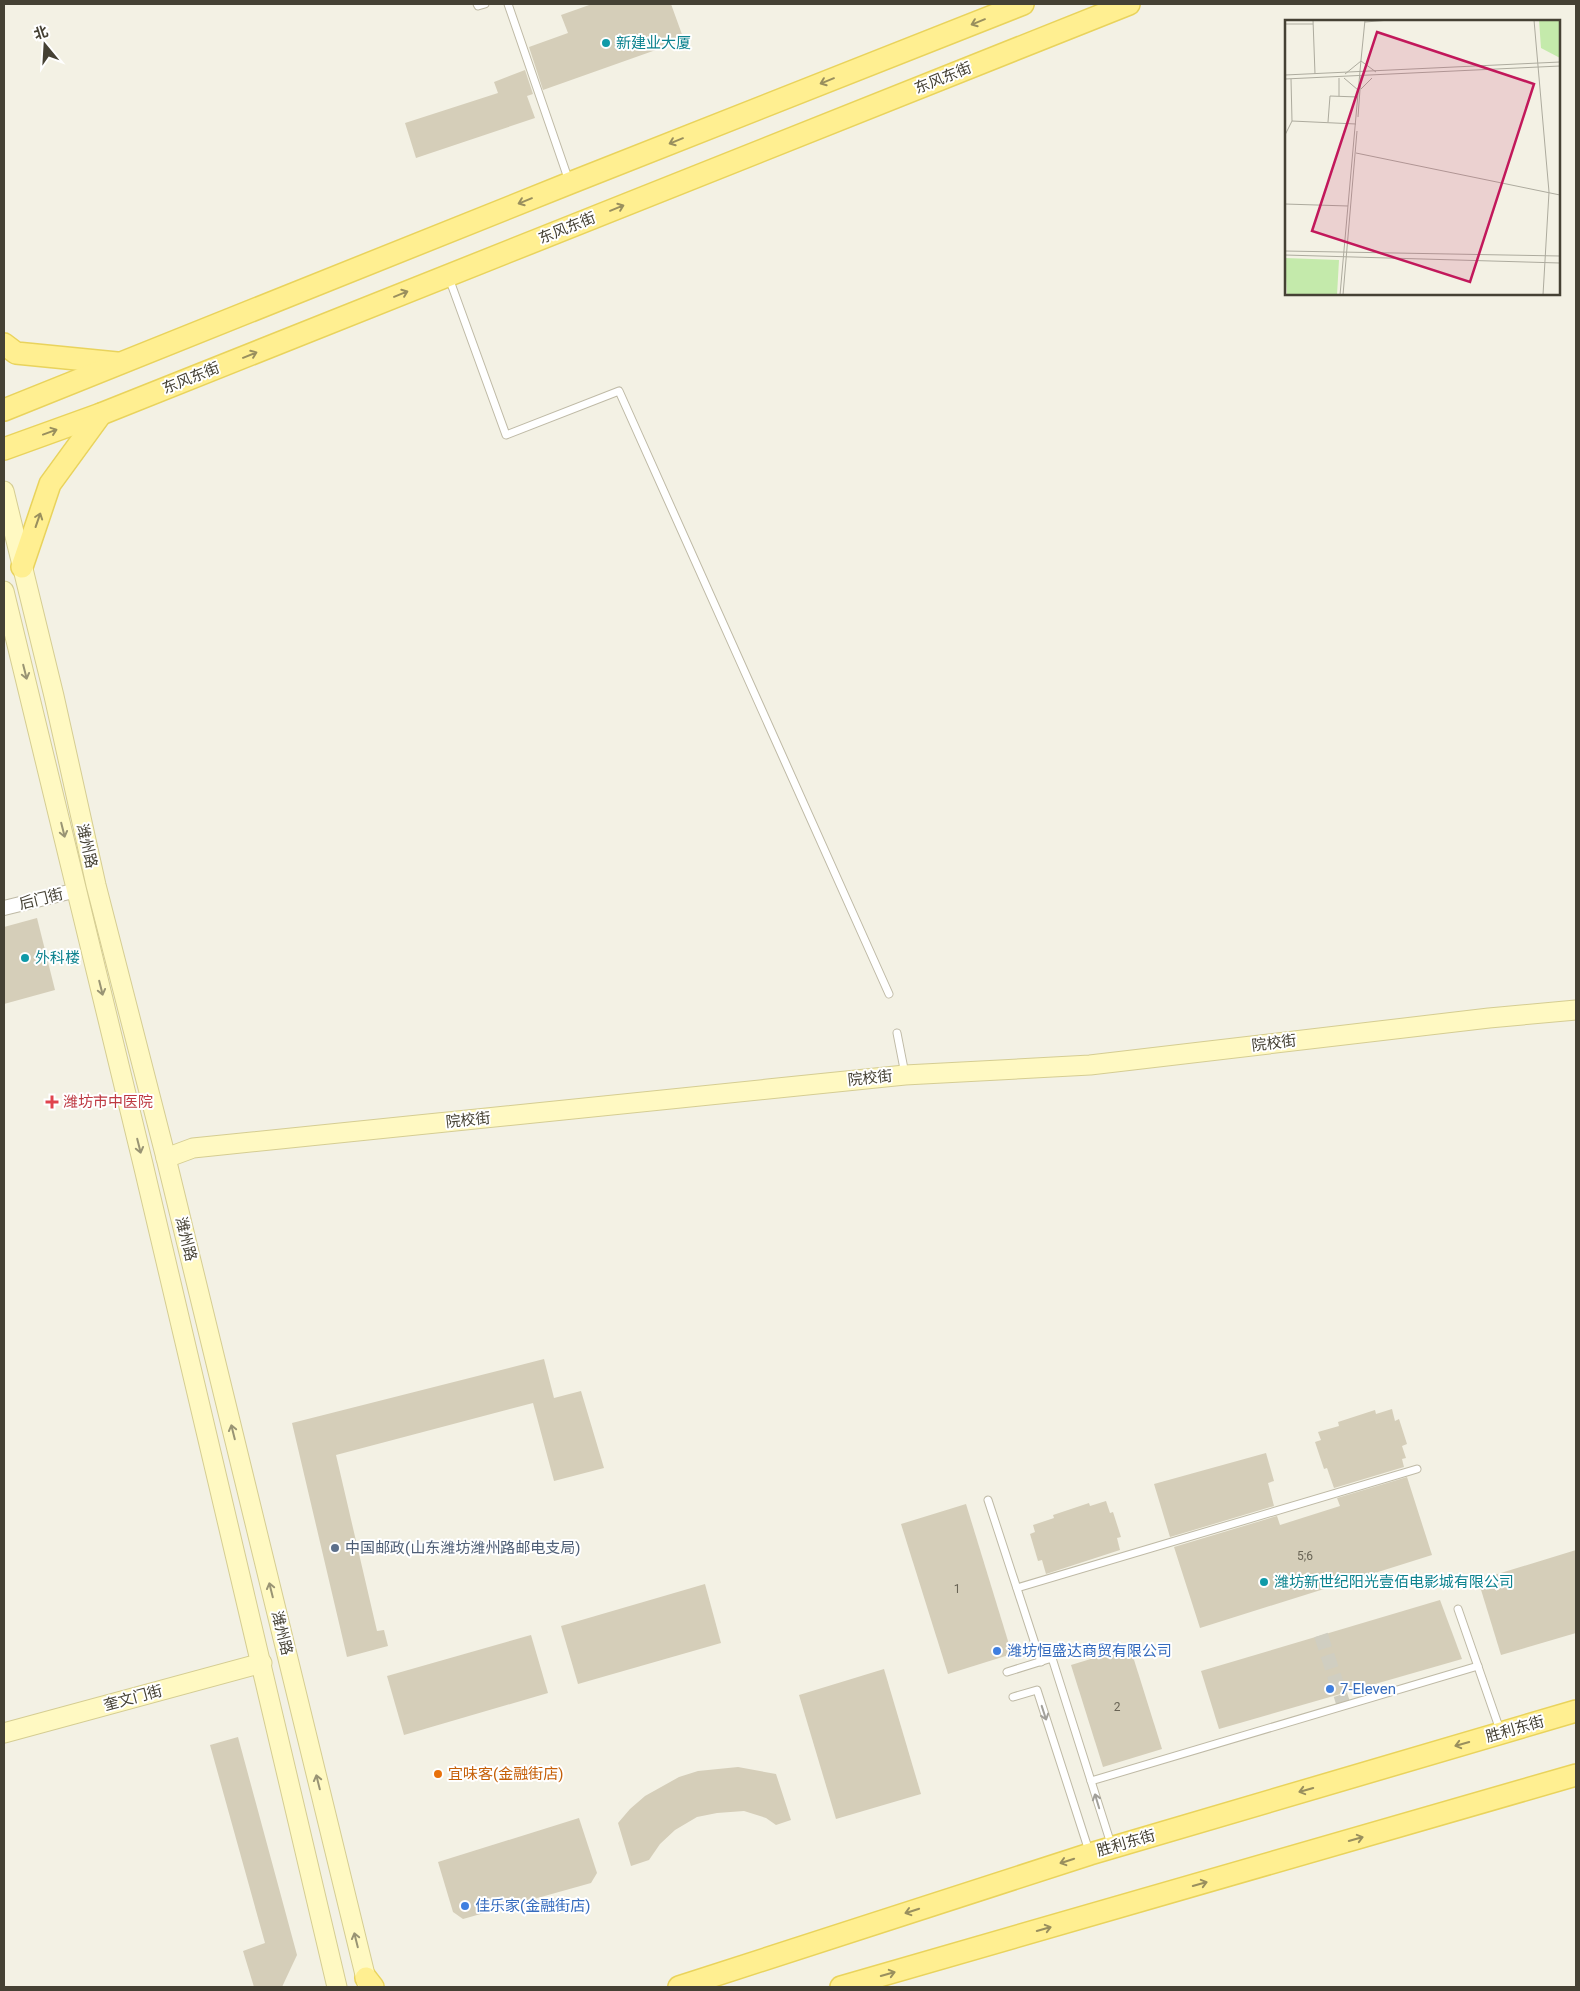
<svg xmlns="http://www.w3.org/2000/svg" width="1580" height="1991" font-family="Roboto,'Noto Sans SC',sans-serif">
	<rect width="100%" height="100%" fill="#f3f1e4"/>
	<g fill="#d5ceb9">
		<path d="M 592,4 L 671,4 L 684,40 L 543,90 L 529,47 L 568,33 L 561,15 Z"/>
		<path d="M 525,70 L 533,94 L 527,96 L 535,118 L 416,158 L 405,123 L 498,93 L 494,82 Z"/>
		<path d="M 37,918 L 55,990 L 4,1004 L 4,927 Z"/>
		<path d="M 544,1359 L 554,1398 L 581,1391 L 604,1468 L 554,1481 L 533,1403 L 336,1455 L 377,1631 L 384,1630 L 388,1646 L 347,1657 L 292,1423 Z"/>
		<path d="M 1392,1409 L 1395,1421 L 1399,1419 L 1407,1444 L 1402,1446 L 1406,1458 L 1402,1459 L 1404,1467 L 1334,1488 L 1327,1468 L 1324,1469 L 1315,1442 L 1321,1440 L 1318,1432 L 1339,1426 L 1338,1422 L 1375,1410 L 1376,1414 Z"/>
		<path d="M 1266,1453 L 1274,1481 L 1268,1483 L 1274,1506 L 1170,1537 L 1154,1484 Z"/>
		<path d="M 1407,1477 L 1432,1555 L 1200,1628 L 1174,1547 L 1277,1516 L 1280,1525 L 1340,1506 L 1337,1498 Z"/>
		<path d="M 1106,1501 L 1110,1513 L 1113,1512 L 1121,1537 L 1117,1538 L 1120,1550 L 1046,1574 L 1042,1560 L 1038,1561 L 1030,1534 L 1035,1532 L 1033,1525 L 1054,1518 L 1053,1515 L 1089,1503 L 1090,1506 Z"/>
		<path d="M 966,1504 L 1012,1654 L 948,1674 L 901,1524 Z"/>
		<path d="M 1576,1550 L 1576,1633 L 1501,1655 L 1478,1580 Z"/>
		<path d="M 705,1584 L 721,1643 L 578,1684 L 561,1626 Z"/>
		<path d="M 1440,1600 L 1462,1659 L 1219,1729 L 1201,1671 Z"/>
		<path d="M 531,1635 L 548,1693 L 404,1735 L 387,1676 Z"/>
		<path d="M 1130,1647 L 1162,1749 L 1103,1767 L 1071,1665 Z"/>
		<path d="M 884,1669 L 921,1794 L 836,1819 L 799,1695 Z"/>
		<path d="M 238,1737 L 297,1955 L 282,1987 L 254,1987 L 243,1951 L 265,1943 L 210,1745 Z"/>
		<path d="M 738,1767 L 776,1774 L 791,1820 L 776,1825 L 766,1818 L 744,1811 L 717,1813 L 697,1817 L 675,1830 L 660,1844 L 649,1860 L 631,1866 L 618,1823 L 630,1809 L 645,1796 L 679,1777 L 698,1771 Z"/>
		<path d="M 579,1818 L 597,1873 L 591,1883 L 463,1919 L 453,1912 L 438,1862 Z"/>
	</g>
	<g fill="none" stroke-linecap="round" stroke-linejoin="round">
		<path stroke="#d0cec1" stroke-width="14" stroke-dasharray="14 7" stroke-linecap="butt" d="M 1321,1635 L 1344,1706"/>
		<g stroke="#bfbaa6" stroke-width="9">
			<g id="lane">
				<path d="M 477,4 L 478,6 L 485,4"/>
				<path d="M 508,4 L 569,181"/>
				<path d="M 449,278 L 506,435 L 619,391 L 889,994"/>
				<path d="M 897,1033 L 905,1074"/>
				<path d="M 988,1500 L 1041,1662"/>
				<path d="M 1017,1588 L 1417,1469"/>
				<path d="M 1458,1609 L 1500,1730"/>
				<path d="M 1007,1672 L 1052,1658 L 1111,1844"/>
				<path d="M 1013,1697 L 1037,1690 L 1089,1851"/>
				<path d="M 1091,1781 L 1478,1666"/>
			</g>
		</g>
		<g stroke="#bfbaa6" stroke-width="16">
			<path id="street" d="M 4,908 L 77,890"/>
		</g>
		<g stroke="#d5cd92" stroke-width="21">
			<g id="secondary">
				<path d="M 4,491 L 54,696 L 96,885 L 166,1158 L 368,1987"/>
				<path d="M 4,591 L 143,1164 L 337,1987"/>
				<path d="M 166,1158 L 193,1148 L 905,1075 L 1090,1065 L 1489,1018 L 1576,1010"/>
				<path d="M 4,1733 L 262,1663"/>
			</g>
		</g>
		<g stroke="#e9d35c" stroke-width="24">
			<g id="primary">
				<path d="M 4,344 L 16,353 L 117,363"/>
				<path d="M 4,410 L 570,183 L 1023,4"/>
				<path d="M 4,449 L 101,414 L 1129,4"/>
				<path d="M 22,567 L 50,484 L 101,414"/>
				<path d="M 366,1978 L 373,1987"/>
				<path d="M 679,1987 L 1090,1854 L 1576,1711"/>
				<path d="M 841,1987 L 1576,1775"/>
			</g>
		</g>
		<use href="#lane" stroke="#fff" stroke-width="7"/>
		<use href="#street" stroke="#fff" stroke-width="14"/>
		<use href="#secondary" stroke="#fff9c2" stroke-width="19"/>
		<use href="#primary" stroke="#ffef91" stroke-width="21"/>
	</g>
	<defs><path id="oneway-shaft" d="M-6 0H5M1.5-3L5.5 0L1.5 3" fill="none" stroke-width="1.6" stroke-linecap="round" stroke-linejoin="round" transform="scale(1.25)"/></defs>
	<g stroke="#998f5e">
		<use href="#oneway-shaft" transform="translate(978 22) rotate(158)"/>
		<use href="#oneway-shaft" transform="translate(827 81) rotate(158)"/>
		<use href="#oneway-shaft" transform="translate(676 141) rotate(158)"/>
		<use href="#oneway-shaft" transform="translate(525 201) rotate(158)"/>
		<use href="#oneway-shaft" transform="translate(617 208) rotate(-22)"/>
		<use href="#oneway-shaft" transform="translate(401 294) rotate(-22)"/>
		<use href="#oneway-shaft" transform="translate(250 355) rotate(-22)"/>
		<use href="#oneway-shaft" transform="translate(50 432) rotate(-20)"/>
		<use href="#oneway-shaft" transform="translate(38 520) rotate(-71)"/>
		<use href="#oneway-shaft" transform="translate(1462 1744) rotate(164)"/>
		<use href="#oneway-shaft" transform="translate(1306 1790) rotate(164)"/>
		<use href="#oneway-shaft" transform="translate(1356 1839) rotate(-16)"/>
		<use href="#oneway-shaft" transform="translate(1067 1861) rotate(162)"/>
		<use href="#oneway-shaft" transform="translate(1200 1884) rotate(-16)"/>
		<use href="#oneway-shaft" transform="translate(912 1911) rotate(162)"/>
		<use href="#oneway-shaft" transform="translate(1044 1929) rotate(-16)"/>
		<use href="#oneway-shaft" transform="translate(888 1974) rotate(-16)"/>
	</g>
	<g stroke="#999474">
		<use href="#oneway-shaft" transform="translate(25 672) rotate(76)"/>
		<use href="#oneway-shaft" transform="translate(63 830) rotate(76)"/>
		<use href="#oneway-shaft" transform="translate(101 988) rotate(76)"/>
		<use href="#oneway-shaft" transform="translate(139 1146) rotate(76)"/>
		<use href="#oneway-shaft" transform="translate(233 1432) rotate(-104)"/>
		<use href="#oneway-shaft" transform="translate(271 1590) rotate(-104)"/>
		<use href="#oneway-shaft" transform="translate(318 1782) rotate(-104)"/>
		<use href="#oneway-shaft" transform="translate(356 1940) rotate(-104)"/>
	</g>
	<g stroke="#a2a09a">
		<use href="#oneway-shaft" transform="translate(1044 1713) rotate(72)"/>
		<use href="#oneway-shaft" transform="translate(1097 1801) rotate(-107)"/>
	</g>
	<g fill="#0f9aa8" stroke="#fff" stroke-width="2">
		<circle cx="606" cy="43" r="5"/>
		<circle cx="25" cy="958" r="5"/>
		<circle cx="1264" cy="1582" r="5"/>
	</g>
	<path fill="#e0444e" stroke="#fff" stroke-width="2" d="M49.5 1094.5h5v5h5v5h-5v5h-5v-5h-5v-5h5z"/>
	<circle fill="#5c6f8a" stroke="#fff" stroke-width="2" cx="335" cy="1548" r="5"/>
	<g fill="#3f7fe0" stroke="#fff" stroke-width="2">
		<circle cx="997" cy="1651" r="5"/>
		<circle cx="1330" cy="1689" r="5"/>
		<circle cx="465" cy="1906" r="5"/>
	</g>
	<circle fill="#e8710a" stroke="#fff" stroke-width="2" cx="438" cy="1774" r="5"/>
	<g text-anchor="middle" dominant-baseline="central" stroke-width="4" stroke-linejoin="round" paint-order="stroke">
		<g font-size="12" fill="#696455">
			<text x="1305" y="1556">5;6</text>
			<text x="957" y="1589">1</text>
			<text x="1117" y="1707">2</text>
		</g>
		<g font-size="15" fill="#0d838f" stroke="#fff" text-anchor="start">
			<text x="616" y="43">新建业大厦</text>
			<text x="35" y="958">外科楼</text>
			<text x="1274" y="1582">潍坊新世纪阳光壹佰电影城有限公司</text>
		</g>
		<g font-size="15" fill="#454134" stroke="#fff">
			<text transform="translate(943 78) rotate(-22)">东风东街</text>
			<text transform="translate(567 228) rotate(-22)">东风东街</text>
			<text transform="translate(191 378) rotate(-22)">东风东街</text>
			<text transform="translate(87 846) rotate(77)">潍州路</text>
			<text transform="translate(41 899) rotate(-14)">后门街</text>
			<text transform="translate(1274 1043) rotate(-7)">院校街</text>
			<text transform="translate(870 1078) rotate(-6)">院校街</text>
			<text transform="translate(468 1120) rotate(-6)">院校街</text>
			<text transform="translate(186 1239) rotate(76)">潍州路</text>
			<text transform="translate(282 1633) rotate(76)">潍州路</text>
			<text transform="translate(133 1698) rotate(-15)">奎文门街</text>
			<text transform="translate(1515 1729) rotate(-16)">胜利东街</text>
			<text transform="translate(1126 1843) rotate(-16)">胜利东街</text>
		</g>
		<g font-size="15" fill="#be3a42" stroke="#fff" text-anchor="start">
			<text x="63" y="1102">潍坊市中医院</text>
		</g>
		<g font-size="15" fill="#4e5e75" stroke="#fff" text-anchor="start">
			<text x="345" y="1548">中国邮政(山东潍坊潍州路邮电支局)</text>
		</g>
		<g font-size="15" fill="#366cbe" stroke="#fff" text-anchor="start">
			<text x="1007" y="1651">潍坊恒盛达商贸有限公司</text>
			<text x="1340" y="1689">7-Eleven</text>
			<text x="475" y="1906">佳乐家(金融街店)</text>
		</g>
		<g font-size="15" fill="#c56008" stroke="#fff" text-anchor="start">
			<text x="448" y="1774">宜味客(金融街店)</text>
		</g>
	</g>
	<g transform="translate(1285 20)">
		<rect width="275" height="275" fill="#f3f1e4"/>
		<path d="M 254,0 L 275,0 L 275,38 L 256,28 ZM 0,238 L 54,240 L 52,275 L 2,275 Z" fill="#c4eaab"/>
		<path fill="none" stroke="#adab9e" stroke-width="1" d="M 28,0 L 30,54M 249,0 L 264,172 L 258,275M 80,2 L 105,0M 0,4 L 28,4M 76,40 L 80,0M 76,41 L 91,52M 60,54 L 76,41M 0,55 L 275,42M 59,58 L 73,70M 0,59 L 275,46M 76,69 L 87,58M 54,76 L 54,58M 73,97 L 76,56M 7,101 L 71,104M 43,102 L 45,76 L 73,77M 0,115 L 7,101 L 6,59M 71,133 L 275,175M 0,184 L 63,186M 0,231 L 275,236M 0,235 L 275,243M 55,275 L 76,40M 58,275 L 72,111"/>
		<path fill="#c2185b" fill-opacity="0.15" stroke="#c2185b" stroke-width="2.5" d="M 92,12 L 249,64 L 185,262 L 27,211 Z"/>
		<rect width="275" height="275" fill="none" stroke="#454134" stroke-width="2.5"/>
	</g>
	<rect width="1580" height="1991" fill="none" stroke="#454134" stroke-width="10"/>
	<g transform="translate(45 45) rotate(342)" stroke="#ffffff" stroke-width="4" paint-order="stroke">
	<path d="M0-4L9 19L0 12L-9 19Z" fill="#454134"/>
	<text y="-8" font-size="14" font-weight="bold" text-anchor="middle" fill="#454134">北</text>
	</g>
</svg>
